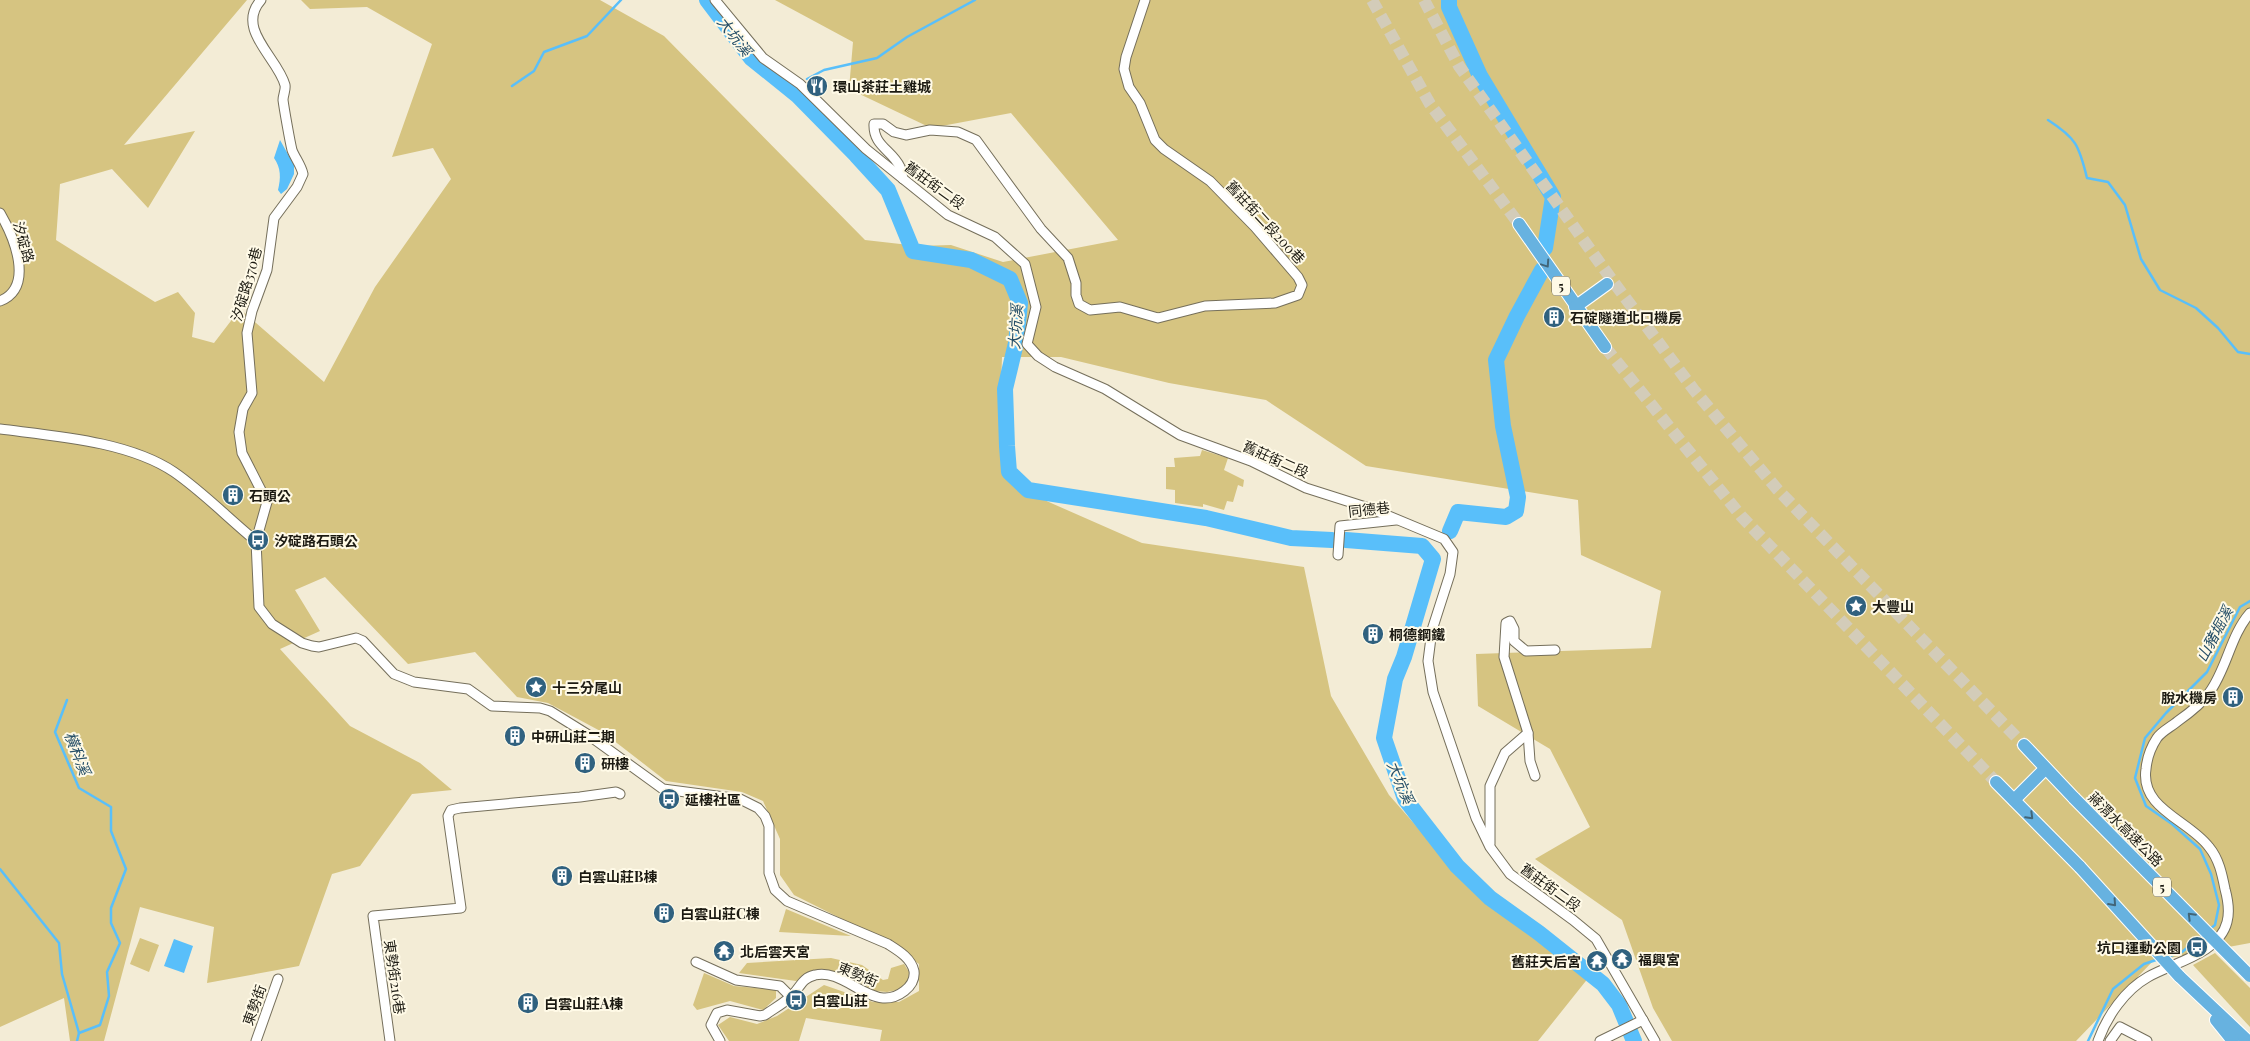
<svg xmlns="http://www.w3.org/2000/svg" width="2250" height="1041" font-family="'Playfair Display','Noto Sans TC',serif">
	<rect width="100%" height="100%" fill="#f3ecd6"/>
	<g fill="#d6c481">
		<path d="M 0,0 L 247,0 L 124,145 L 195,131 L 148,208 L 112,169 L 60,184 L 56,240 L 155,302 L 178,292 L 195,313 L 192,337 L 214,343 L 240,309 L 324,382 L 375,287 L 451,179 L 433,148 L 392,157 L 432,44 L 367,7 L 310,9 L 301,0 L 600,0 L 664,36 L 865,240 L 918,246 L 951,245 L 1003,262 L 1118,240 L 1011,113 L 931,128 L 849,89 L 853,42 L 775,0 L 2250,0 L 2250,943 L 2153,961 L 2076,1041 L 1672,1041 L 1653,1008 L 1622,920 L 1535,859 L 1590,827 L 1550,749 L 1478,706 L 1476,654 L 1651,648 L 1661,591 L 1581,555 L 1578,500 L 1366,466 L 1266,400 L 1169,383 L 1061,357 L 1002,357 L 999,443 L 1026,492 L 1142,543 L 1304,567 L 1331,696 L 1389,795 L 1439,852 L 1526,924 L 1593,972 L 1538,1041 L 880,1041 L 882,1030 L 806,1018 L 799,1041 L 729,1041 L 718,1025 L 730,1017 L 757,1024 L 777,1016 L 824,985 L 873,1002 L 899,1002 L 919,991 L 919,964 L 886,941 L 794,895 L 780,875 L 780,839 L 763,801 L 742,792 L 666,781 L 604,733 L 548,703 L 517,697 L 475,652 L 408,664 L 325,577 L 295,590 L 320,631 L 280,649 L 350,726 L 420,763 L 452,790 L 412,794 L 360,866 L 332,874 L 299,966 L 207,983 L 214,927 L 140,907 L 104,1041 L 70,1041 L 64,998 L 0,1027 Z"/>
		<path d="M 1202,450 L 1228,458 L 1224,470 L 1244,480 L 1243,487 L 1238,485 L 1233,502 L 1227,501 L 1224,510 L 1203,504 L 1203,507 L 1175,503 L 1175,490 L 1166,489 L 1166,467 L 1175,467 L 1174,458 L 1200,456 Z"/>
		<path d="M 786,909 L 851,936 L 779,932 Z"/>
		<path d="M 140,938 L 159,945 L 149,972 L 130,964 Z"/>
		<path d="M 2215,953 L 2250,988 L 2250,1027 L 2193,965 Z"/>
		<path d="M 831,958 L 862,965 L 883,980 L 888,979 L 891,968 L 904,964 L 909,972 L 908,983 L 902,989 L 887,992 L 875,991 L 856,980 L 829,970 L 796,981 L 739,973 L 747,963 Z"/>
		<path d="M 704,973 L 734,986 L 776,990 L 776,998 L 763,1010 L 730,1001 L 697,1010 L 693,1005 Z"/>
	</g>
	<g fill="#59bffa">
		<path d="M 280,140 L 294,165 L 294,174 L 287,189 L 281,194 L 278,190 C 281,178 281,168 274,158 Z"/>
		<path d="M 174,939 L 193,946 L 184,973 L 164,966 Z"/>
	</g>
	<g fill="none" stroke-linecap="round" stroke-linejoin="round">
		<g stroke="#59bffa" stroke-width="2.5">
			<path d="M 807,79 L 824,70 L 877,58 L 907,37 L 975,0"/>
			<path d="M 512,86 L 534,71 L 544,52 L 587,36 L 621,0"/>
			<path d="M 797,95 L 798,93"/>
			<path d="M 2048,120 C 2076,138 2079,145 2087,178 L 2108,182 L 2125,205 L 2141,259 L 2160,290 L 2196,308 L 2218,328 L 2238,352 L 2250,354"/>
			<path d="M 67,700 L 55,732 L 79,788 L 111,807 L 111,831 L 126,869 L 111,908 L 111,923 L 120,943 L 107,972 L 109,996 L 100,1025 L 79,1033 L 77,1041"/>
			<path d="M 0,869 L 59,943 L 62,974 L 79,1033"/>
			<path d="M 2210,929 L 2215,925 L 2219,905 L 2211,874 L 2200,849 L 2172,824 L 2146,806 L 2135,778 L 2145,738 L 2166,713 L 2207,672 L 2240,607 L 2250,601"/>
			<path d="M 2167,957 L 2182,952 L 2204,934"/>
			<path d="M 2088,1041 L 2113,989 L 2144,964 L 2159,959"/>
		</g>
		<g stroke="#59bffa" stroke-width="16">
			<path d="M 707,0 L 751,58 L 797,95 L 856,155 L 888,190 L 913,251 L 971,260 L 1010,279 L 1020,303 L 1016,343 L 1005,389 L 1007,446 L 1009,472 L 1028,490 L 1206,518 L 1291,538 L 1332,540"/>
			<path d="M 1449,0 L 1449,7 L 1480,76 L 1553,197 L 1545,248"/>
			<path d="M 1450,531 L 1458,512 L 1506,517 L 1516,511 L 1518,497 L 1503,426 L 1496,360 L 1517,316 L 1542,270"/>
			<path d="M 1346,540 L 1422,546 L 1433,559 L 1404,657 L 1395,679 L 1384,738 L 1405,799 L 1457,866 L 1490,898 L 1539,933 L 1603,984 L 1619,1005 L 1634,1041"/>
		</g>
		<g stroke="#d3ccb9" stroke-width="12" stroke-dasharray="12 6" stroke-linecap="butt">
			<path d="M 1372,0 L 1430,104 L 1519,224"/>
			<path d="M 1424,0 L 1459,66 L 1612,280 L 1694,390 L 1777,489 L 2024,745"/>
			<path d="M 1605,347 L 1741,516 L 1996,782"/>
		</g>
		<g stroke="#756f5b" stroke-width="11">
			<g id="minor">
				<path d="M 261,0 C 235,29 278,58 285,85 C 286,90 283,95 283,100 C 284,108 290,142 292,150 C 295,158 301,165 303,174 L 297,187 L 274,218 L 267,270 L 252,311 L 247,333 L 252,393 L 243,409 L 239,432 L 242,453 L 267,502 L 256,541 L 259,607 L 272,624 L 302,643 L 312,646 L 319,647 L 356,638 L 363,641 L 394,674 L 414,682 L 468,689 L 492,706 L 540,708 L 550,711 L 587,734 L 663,789 L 740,799 L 758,808 L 765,816 L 769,826 L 769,873 L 775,890 L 787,901 L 888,944 C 899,951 911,958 914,971 C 916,987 897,999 883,998 C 861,996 838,969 815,975 C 801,978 800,989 790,997 C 783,1004 773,1009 765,1015 L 760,1016 L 727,1010 L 717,1013 L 711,1025 L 720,1041"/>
				<path d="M 715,0 L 763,58 L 800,84 L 866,149 L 948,215 L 995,237 L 1025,264 L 1036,307 L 1027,344 L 1038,356 L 1055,367 L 1105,389 L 1180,435 L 1251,461 L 1306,488 L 1372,509 L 1444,539 L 1453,552 L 1450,574 L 1432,630 L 1428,661 L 1433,692 L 1476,818 L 1490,847 L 1510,874 L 1573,920 L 1596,939 L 1655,1041"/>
				<path d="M 903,179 C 902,175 902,170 900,167 C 892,150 873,146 874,124 L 883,124 L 894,132 L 906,135 L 930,130 L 958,132 L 976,140 L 1041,229 L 1068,258 L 1076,283 L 1076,295 L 1079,304 L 1090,310 L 1120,307 L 1158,318 L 1205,306 L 1275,303 L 1298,295 L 1302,285 L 1298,277 L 1255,227 L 1210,181 L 1164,149 L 1155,140 L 1140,103 L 1129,87 L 1124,69 L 1126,57 L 1145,0"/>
				<path d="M 0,213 C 14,237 35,287 0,301"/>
				<path d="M 0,429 C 54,436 128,441 174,472 C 203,492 229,519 256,541"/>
				<path d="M 1338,555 L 1340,526 L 1396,520"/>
				<path d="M 1535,776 L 1530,761 L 1528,733 L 1504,657 L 1506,623 L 1510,621 L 1514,629 L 1514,641 L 1526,651 L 1555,650"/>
				<path d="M 1490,844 L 1490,786 L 1505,753 L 1528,733"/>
				<path d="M 696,962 L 736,980 L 780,986 L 791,997"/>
				<path d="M 256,1041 L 278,979"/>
				<path d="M 390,1041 L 373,916 L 461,908 L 448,816 L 451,810 L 460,808 L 580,797 L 616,792 L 620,794"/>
				<path d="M 1600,1041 L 1643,1020"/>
				<path d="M 2098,1041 C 2107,1016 2125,990 2148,977 C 2172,963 2219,954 2227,922 C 2230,911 2228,900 2225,889 C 2222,874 2219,859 2209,847 C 2189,820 2140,809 2146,769 C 2147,758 2151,747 2157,738 C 2162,731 2171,727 2178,721 C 2188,714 2202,703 2209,693 C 2227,669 2230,636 2250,613"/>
				<path d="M 2110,1041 L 2120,1027 L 2147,1041"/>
			</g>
		</g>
		<g stroke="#fff" stroke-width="14">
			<g id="highway">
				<path d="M 1519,224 L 1605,347"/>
				<path d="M 1575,307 L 1607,284"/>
				<path d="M 2024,745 L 2074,798"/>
				<path d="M 1996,782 L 2080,867"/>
				<path d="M 2014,800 L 2045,769"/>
				<path d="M 2179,976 L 2248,1041"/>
				<path d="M 2216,1020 L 2233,1041"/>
			</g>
		</g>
		<use href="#minor" stroke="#fff" stroke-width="9"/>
		<use href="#highway" stroke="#67b2e0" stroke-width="12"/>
		<g stroke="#fff" stroke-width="14" stroke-linecap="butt">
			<g id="highway-bridge">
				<path d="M 2074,798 L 2250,976"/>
				<path d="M 2080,867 L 2179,976"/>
			</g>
		</g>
		<use href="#highway-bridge" stroke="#67b2e0" stroke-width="12"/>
	</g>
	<defs><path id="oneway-chevron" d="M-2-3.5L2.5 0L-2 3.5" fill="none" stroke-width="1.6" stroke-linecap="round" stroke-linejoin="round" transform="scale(1.25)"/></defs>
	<g stroke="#426679">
		<use href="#oneway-chevron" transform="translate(1546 264) rotate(56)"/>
		<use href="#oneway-chevron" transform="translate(2030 816) rotate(45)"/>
		<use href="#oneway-chevron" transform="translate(2113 903) rotate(48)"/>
		<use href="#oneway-chevron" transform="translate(2191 916) rotate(-135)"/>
	</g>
	<defs>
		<g id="restaurant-disc" transform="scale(1.125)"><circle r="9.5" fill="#30617f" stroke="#fffae7"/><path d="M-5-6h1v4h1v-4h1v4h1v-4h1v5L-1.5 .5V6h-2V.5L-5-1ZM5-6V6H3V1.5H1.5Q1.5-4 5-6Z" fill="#fff"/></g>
		<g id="building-disc" transform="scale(1.125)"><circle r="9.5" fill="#30617f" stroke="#fffae7"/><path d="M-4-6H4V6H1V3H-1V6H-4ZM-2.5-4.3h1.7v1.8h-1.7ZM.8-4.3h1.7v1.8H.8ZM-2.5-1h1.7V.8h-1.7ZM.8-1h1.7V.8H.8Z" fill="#fff"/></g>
		<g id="bus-disc" transform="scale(1.125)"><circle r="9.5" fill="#30617f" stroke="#fffae7"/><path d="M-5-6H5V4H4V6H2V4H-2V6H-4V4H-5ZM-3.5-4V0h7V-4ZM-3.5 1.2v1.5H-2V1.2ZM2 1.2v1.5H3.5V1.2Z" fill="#fff"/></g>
		<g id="sight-disc" transform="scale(1.125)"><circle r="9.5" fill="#30617f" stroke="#fffae7"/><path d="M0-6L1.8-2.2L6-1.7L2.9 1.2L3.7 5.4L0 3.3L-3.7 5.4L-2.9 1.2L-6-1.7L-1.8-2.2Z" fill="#fff"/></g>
		<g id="temple-disc" transform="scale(1.125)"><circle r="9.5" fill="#30617f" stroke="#fffae7"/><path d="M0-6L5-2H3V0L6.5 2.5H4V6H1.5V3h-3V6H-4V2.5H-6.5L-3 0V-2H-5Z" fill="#fff"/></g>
	</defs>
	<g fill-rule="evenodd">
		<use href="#restaurant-disc" x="817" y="86"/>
		<use href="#building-disc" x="1554" y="317"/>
		<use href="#building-disc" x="233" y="495"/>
		<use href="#bus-disc" x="258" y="540"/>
		<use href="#sight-disc" x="1856" y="606"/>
		<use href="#building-disc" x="1373" y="634"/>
		<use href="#sight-disc" x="536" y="687"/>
		<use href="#building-disc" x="2233" y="697"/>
		<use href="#building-disc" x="515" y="736"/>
		<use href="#building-disc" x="585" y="763"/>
		<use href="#bus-disc" x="669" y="799"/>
		<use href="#building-disc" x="562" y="876"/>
		<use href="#building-disc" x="664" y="913"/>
		<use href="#bus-disc" x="2197" y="947"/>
		<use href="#temple-disc" x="724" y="951"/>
		<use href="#temple-disc" x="1622" y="959"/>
		<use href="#temple-disc" x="1597" y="961"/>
		<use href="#bus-disc" x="796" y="1000"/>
		<use href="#building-disc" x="528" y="1003"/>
	</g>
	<g text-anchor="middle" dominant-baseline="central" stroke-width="4" stroke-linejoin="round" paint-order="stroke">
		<g fill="#fffae7" stroke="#605d52" stroke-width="1">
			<rect x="1552" y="276.5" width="18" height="19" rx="4"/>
			<rect x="2153" y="877.5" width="18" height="19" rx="4"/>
		</g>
		<g font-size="12" font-weight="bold" fill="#1c1a12">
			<text x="1561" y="286">5</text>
			<text x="2162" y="887">5</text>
		</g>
		<g font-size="14" font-weight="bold" fill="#1c1a12" stroke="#fffae7" text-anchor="start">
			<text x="833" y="86">環山茶莊土雞城</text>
			<text x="1570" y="317">石碇隧道北口機房</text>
			<text x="249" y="495">石頭公</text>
			<text x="274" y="540">汐碇路石頭公</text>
			<text x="1872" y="606">大豐山</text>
			<text x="1389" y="634">桐德鋼鐵</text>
			<text x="552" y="687">十三分尾山</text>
			<text x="2217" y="697" text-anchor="end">脫水機房</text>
			<text x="531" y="736">中研山莊二期</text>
			<text x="601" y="763">研樓</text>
			<text x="685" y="799">延樓社區</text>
			<text x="578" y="876">白雲山莊B棟</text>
			<text x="680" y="913">白雲山莊C棟</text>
			<text x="2181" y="947" text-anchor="end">坑口運動公園</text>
			<text x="740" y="951">北后雲天宮</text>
			<text x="1638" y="959">福興宮</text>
			<text x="1581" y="961" text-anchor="end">舊莊天后宮</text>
			<text x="812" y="1000">白雲山莊</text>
			<text x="544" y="1003">白雲山莊A棟</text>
		</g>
		<g font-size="14" fill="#1c1a12" stroke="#fffae7">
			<text transform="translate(935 185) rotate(36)">舊莊街二段</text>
			<text transform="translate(1266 222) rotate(47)">舊莊街二段200巷</text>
			<text transform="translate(24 242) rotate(74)">汐碇路</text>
			<text transform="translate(246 284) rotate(-74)">汐碇路370巷</text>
			<text transform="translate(1276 459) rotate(24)">舊莊街二段</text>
			<text transform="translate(1369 509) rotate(-6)">同德巷</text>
			<text transform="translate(2126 829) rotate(45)">蔣渭水高速公路</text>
			<text transform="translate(1551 887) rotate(36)">舊莊街二段</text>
			<text transform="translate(858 974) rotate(22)">東勢街</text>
			<text transform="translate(395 977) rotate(82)">東勢街216巷</text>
			<text transform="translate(254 1005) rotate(-70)">東勢街</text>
		</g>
		<g font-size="15" font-style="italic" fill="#254e67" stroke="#fffae7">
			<text transform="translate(735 36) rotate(52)">大坑溪</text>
			<text transform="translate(1015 327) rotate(-86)">大坑溪</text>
			<text transform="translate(2214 634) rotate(-62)">山豬堀溪</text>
			<text transform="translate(78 753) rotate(69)">橫科溪</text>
			<text transform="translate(1401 782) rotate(67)">大坑溪</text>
		</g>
	</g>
</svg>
